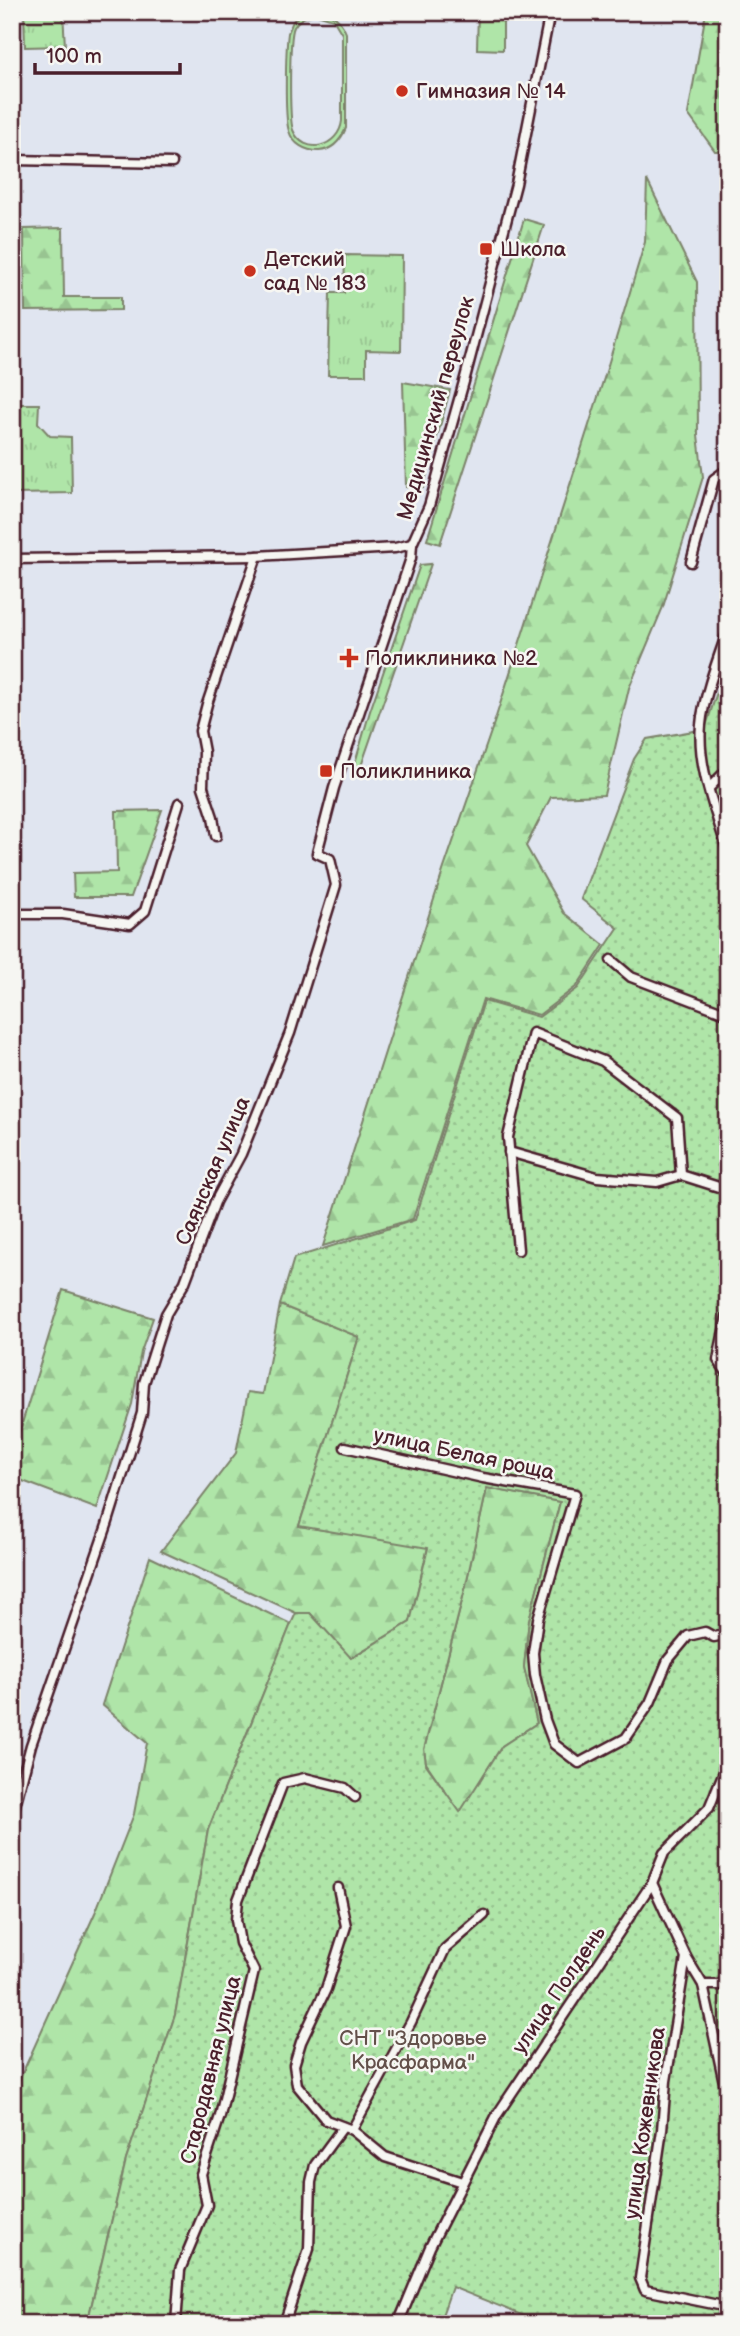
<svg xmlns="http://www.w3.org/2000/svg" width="740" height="2336" font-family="'Balsamiq Sans',sans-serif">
	<defs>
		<pattern id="forest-firs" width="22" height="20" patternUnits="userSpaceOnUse" patternTransform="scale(1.75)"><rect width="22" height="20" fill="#afe5a8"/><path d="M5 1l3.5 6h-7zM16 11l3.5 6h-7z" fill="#98c491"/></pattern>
		<pattern id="park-tufts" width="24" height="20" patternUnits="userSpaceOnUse" patternTransform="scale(1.75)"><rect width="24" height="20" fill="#afe5a8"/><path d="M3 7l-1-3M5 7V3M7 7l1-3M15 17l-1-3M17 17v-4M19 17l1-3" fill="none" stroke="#98c491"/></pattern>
		<pattern id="garden-dots" width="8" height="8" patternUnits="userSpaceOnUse" patternTransform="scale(1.75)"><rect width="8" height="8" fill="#afe5a8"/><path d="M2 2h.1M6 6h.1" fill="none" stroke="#98c491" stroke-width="1.8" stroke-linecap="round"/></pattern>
	</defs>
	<rect width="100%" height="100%" fill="#e0e5f0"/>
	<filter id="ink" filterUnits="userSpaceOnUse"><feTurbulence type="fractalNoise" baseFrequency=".0143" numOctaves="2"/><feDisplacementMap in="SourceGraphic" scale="14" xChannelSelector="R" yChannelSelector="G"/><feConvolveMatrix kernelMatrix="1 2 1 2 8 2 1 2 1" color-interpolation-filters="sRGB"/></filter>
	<g filter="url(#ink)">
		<g fill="#afe5a8" stroke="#7c826a" stroke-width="2" fill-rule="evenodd">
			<path d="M 304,12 C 324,12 338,11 346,33 L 346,128 C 341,140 333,150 319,151 C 305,151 293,144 289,131 C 284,117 286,49 288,33 L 293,21 ZM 317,14 L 333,19 L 342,34 L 342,121 C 339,147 304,157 293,130 C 289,119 289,37 294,27 C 299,18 307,15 317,14 Z"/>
			<path d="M 478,12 L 503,13 L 503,50 L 477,49 Z"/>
		</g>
		<g fill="url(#forest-firs)" stroke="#7c826a" stroke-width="2">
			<path d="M 706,12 L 728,12 L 728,151 L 715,151 L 688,114 Z"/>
			<path d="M 647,180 L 697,282 L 698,435 L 703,477 L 663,607 L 629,688 L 604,795 L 551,797 L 526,846 L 564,913 L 604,945 L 577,986 L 539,1015 L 483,999 L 413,1219 L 323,1246 L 443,871 L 495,720 L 605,375 L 645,242 Z"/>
			<path d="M 524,219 L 544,225 L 440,544 L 427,540 Z"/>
			<path d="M 63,228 L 64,297 L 121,297 L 121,310 L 25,311 L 24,229 Z"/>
			<path d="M 403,382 L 450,390 L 423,488 L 406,487 Z"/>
			<path d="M 431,564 L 359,772 L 353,770 L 370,711 L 420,565 Z"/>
			<path d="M 162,810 L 131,897 L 74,897 L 73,873 L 117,872 L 116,811 Z"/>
			<path d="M 63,1290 L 153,1318 L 141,1352 L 132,1404 L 97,1509 L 12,1477 L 12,1456 Z"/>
			<path d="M 280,1305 L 359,1337 L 299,1526 L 428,1547 L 410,1622 L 350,1658 L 310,1613 L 296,1613 L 161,1551 L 236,1453 L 248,1392 L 263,1394 Z"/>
			<path d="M 487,1488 L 560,1502 L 529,1620 L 524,1667 L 537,1723 L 502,1746 L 460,1813 L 426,1763 L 424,1750 L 465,1589 Z"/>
			<path d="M 150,1557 L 291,1624 L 208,1830 L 175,2015 L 126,2160 L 87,2324 L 12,2324 L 12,2096 L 95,1913 L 134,1814 L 147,1743 L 102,1705 Z"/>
		</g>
		<g fill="url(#park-tufts)" stroke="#7c826a" stroke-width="2">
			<path d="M 24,12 L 63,12 L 65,46 L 25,47 Z"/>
			<path d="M 345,255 L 402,256 L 401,351 L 366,350 L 366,375 L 328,375 L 330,293 L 344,293 Z"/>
			<path d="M 12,404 L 39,404 L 38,423 L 50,436 L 71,437 L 72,493 L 12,494 Z"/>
		</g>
		<path fill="url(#garden-dots)" stroke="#7c826a" stroke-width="2" fill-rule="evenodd" d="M 728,658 L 728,2324 L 544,2324 L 452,2287 L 439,2324 L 87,2324 L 126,2160 L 175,2015 L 208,1830 L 291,1624 L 296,1613 L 310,1613 L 351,1658 L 410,1622 L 428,1548 L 299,1526 L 359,1337 L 280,1305 L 294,1258 L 415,1220 L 484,1001 L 539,1017 L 578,988 L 618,928 L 581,899 L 634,759 L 647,739 L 705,729 ZM 487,1488 L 560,1502 L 529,1620 L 524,1667 L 537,1723 L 502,1746 L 460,1812 L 426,1764 L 424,1749 L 465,1589 Z"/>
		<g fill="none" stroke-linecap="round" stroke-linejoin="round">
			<g stroke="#4a1f2b" stroke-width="13">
				<g id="street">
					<path d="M 12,160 L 172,163"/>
					<path d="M 12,559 L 257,556 L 395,548 L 412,544"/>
					<path d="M 691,562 L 714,479 L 728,469"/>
					<path d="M 728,630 C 719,656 703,698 701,725 C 697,767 716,812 728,852"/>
					<path d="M 709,788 L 728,769"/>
					<path d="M 216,836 L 213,817 L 203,787 L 204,752 L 200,731 L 207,704 L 257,556"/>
					<path d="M 12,914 L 63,914 L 130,924 L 145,911 L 179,803"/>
					<path d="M 611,960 L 631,977 L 728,1014"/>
					<path d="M 509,1152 L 597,1177 L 657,1182 L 681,1175 L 728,1190"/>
					<path d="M 518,1250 L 508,1137 L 533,1033 L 603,1061 L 677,1118 L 681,1175"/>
					<path d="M 728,1311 L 718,1360 L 728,1374"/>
					<path d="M 345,1447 L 483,1478 L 575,1494 L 538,1619 L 533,1653 L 535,1675 L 545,1720 L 554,1744 L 579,1763 L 626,1738 L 650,1703 L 668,1660 L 688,1636 L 705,1632 L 714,1637 L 728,1634"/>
					<path d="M 12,1817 L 31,1745 L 107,1525 L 142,1413 L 144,1383 L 166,1314 L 185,1282 L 215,1202 L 241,1154 L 290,1033 L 336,885 L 330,859 L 317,853 L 334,788 L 411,558 L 412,544 L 429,506 L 465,378 L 516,184 L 550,12"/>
					<path d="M 652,1883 L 686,1957 L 666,2081 L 662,2130 L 640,2278 L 645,2290 L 728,2307"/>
					<path d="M 338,1888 L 346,1926 L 326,1989 L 301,2042 L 294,2065 L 297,2085 L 326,2120 L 352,2130 L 385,2157 L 462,2182"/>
					<path d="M 686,1957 L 703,1985 L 728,2101"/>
					<path d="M 703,1985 L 720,1985 L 728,1978"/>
					<path d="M 352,2130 L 411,2022 L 445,1949 L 484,1915"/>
					<path d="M 176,2324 L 180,2270 L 207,2205 L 201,2174 L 220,2116 L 254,1971 L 240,1943 L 236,1920 L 238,1900 L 283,1783 L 305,1778 L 345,1788 L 355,1797"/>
					<path d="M 284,2324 L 309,2249 L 311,2182 L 315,2165 L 343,2127"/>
					<path d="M 398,2324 L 430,2247 L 497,2115 L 652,1883 L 664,1853 L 709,1808 L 728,1762"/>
				</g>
			</g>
			<use href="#street" stroke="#f6f6f2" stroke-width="8"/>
		</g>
	</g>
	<g fill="#c8321e" stroke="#f6f6f2" stroke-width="2.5">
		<circle cx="402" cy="91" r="7"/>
		<rect x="479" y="242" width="14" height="14" rx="3.5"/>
		<circle cx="250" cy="271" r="7"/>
		<path d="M345.5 647.5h7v7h7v7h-7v7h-7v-7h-7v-7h7z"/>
		<rect x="319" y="764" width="14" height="14" rx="3.5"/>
	</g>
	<g text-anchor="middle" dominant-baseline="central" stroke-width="5" stroke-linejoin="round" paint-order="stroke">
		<g font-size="21" fill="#4a1f2b" stroke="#f6f6f2" text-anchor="start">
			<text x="416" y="91">Гимназия № 14</text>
			<text x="500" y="249">Школа</text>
			<text x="264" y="259">Детский<tspan x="264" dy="24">сад № 183</tspan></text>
			<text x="365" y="658">Поликлиника №2</text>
			<text x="340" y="771">Поликлиника</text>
		</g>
		<g font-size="21" fill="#4a1f2b" stroke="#f6f6f2">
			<text transform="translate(436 408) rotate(-74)">Медицинский переулок</text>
			<text transform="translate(213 1171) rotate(-67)">Саянская улица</text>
			<text transform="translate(464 1454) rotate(12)">улица Белая роща</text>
			<text transform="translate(559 1990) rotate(-56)">улица Полдень</text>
			<text transform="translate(211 2070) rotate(-76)">Стародавняя улица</text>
			<text transform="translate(645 2123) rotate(-82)">улица Кожевникова</text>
		</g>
		<g font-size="21" fill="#63504a" stroke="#f6f6f2">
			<text x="413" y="2038">СНТ "Здоровье<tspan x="413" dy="24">Красфарма"</tspan></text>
		</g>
	</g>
	<rect width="740" height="2336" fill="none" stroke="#f6f6f2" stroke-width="42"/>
	<rect x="21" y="21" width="698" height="2294" fill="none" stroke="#4a1f2b" stroke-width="2.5" filter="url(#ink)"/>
	<path d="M35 63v10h145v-10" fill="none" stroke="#4a1f2b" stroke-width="3.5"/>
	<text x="46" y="63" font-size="21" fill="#4a1f2b" stroke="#f6f6f2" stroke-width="5" paint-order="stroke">100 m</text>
</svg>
